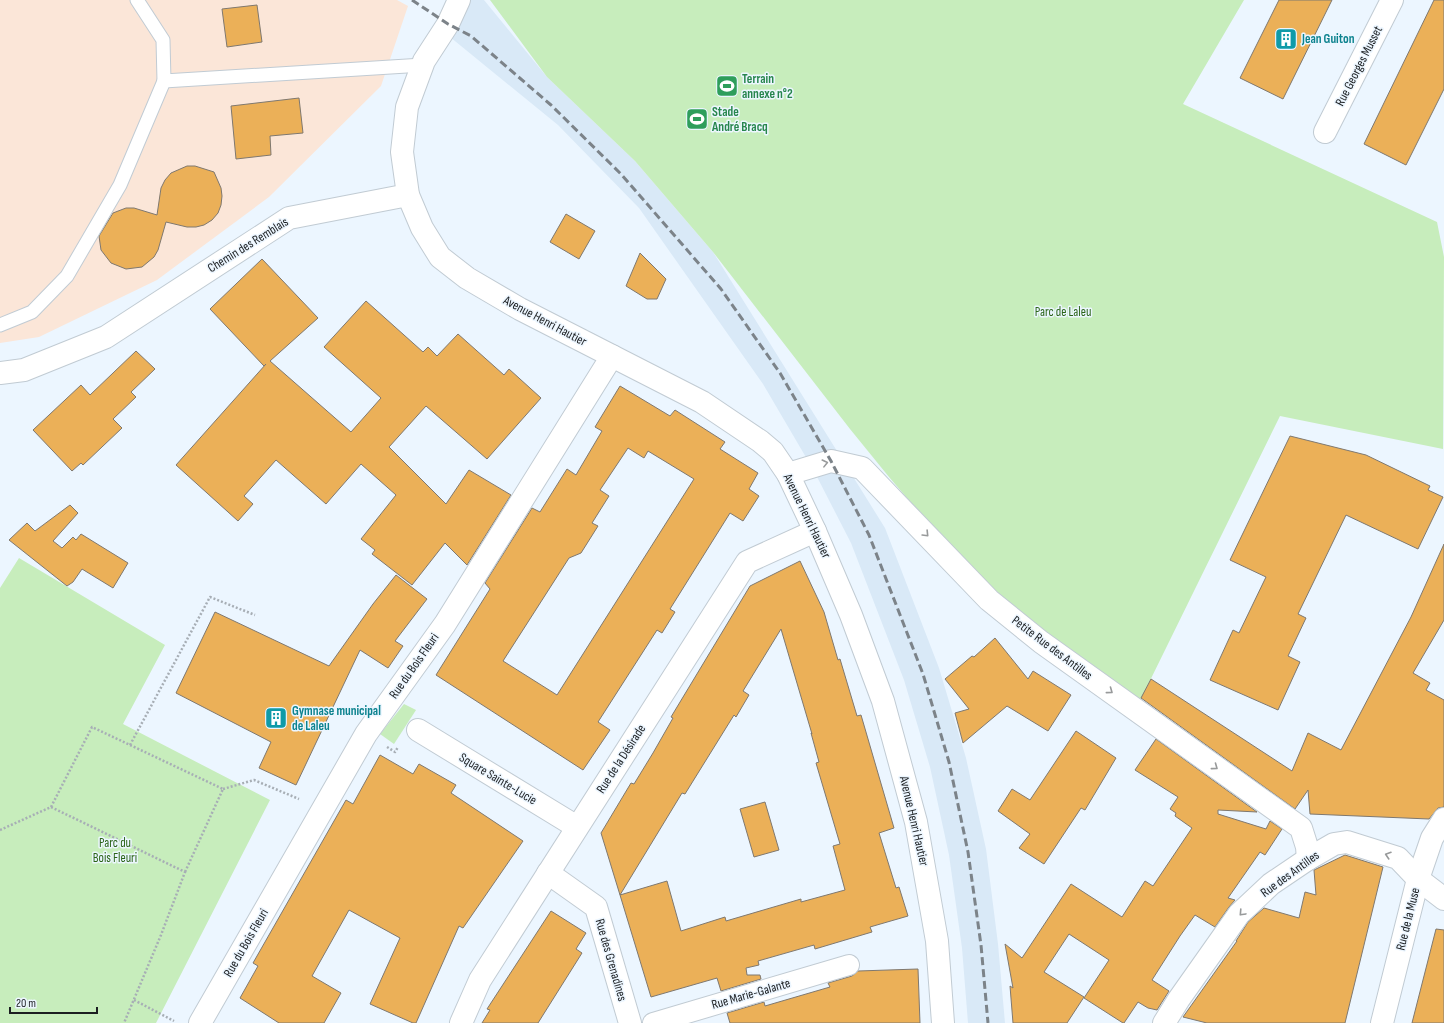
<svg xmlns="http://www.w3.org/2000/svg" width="1444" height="1023" font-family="'Sofia Sans Condensed',sans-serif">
	<rect width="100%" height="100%" fill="#ecf6ff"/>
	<path fill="#d9e9f7" d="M 469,0 L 484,0 L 547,77 L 635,161 L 713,252 L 885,528 L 939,668 L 966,758 L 986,849 L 998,944 L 1005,1023 L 968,1023 L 962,948 L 949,855 L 930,767 L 904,680 L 851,543 L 814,471 L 763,384 L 639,208 L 558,125 L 450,37 Z"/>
	<path fill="#fbe6d8" d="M 0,0 L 397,0 L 408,6 L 381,86 L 269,197 L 157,280 L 39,337 L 0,343 Z"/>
	<g fill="#c7edbc">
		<path d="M 490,0 L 1244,0 L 1183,104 L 1437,222 L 1444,257 L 1443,449 L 1280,416 L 1138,705 L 999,601 L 943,540 L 889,477 L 850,429 L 713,252 L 635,161 L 547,77 Z"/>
		<path d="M 19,558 L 165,645 L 123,724 L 270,800 L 156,1023 L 0,1023 L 0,588 Z"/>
		<path d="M 404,704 L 416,710 L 394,744 L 380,734 Z"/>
	</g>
	<g fill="#ebb058" stroke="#7f786f" fill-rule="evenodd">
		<path d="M 1279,0 L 1332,0 L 1283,99 L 1240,78 Z"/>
		<path d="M 1434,0 L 1444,0 L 1444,89 L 1406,165 L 1364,144 Z"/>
		<path d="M 257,5 L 262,42 L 227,47 L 222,9 Z"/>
		<path d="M 299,98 L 303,133 L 270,136 L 271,155 L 236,159 L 231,106 Z"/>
		<path d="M 187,166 L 195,166 L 214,172 L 221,188 L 222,196 L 221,205 L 218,213 L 212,220 L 204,225 L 196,227 L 187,227 L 166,222 L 158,250 L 154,257 L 142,267 L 126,269 L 111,263 L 101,250 L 99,236 L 113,213 L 126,208 L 134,208 L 157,215 L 161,188 L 165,180 L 171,173 Z"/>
		<path d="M 566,214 L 595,231 L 579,259 L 550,242 Z"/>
		<path d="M 640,253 L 666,279 L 657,299 L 647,299 L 626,286 Z"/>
		<path d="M 262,259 L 318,318 L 270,361 L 351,432 L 381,398 L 324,347 L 366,301 L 423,352 L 428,347 L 437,356 L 458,334 L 504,375 L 509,369 L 541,398 L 487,459 L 426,406 L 389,447 L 446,504 L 469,470 L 511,495 L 467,565 L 445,543 L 412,585 L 372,554 L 375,550 L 361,539 L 396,495 L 361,464 L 326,504 L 276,460 L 244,496 L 253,504 L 238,521 L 176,465 L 266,364 L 264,366 L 210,309 Z"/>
		<path d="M 136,351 L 155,369 L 131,392 L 136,397 L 113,419 L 122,428 L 83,465 L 81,463 L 72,471 L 33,430 L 81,385 L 90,395 Z"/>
		<path d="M 620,386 L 670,416 L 675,410 L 725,442 L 720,449 L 758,473 L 749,489 L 759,496 L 743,521 L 730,513 L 670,609 L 675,612 L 662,633 L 657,630 L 598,722 L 610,730 L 583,770 L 436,675 L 490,589 L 485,583 L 532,508 L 540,512 L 567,469 L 576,475 L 602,431 L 595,427 ZM 628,448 L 644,458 L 648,451 L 694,479 L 557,695 L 503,661 L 569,558 L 581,553 L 598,526 L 592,523 L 609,496 L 600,490 Z"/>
		<path d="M 1290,436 L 1366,455 L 1430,486 L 1428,490 L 1443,497 L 1418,549 L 1346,515 L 1298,614 L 1306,618 L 1288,656 L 1300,662 L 1278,710 L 1210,680 L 1233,630 L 1239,633 L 1266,577 L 1230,560 Z"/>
		<path d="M 70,505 L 78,513 L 53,541 L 62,548 L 73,537 L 76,540 L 81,534 L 128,563 L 113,588 L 82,569 L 73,582 L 67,586 L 9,540 L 27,523 L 35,531 Z"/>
		<path d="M 1444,544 L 1444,620 L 1413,673 L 1430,683 L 1426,690 L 1444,700 L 1444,807 L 1438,808 L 1429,819 L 1310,814 L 1308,790 L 1295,809 L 1141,698 L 1151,679 L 1292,771 L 1308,733 L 1341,750 L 1411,617 Z"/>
		<path d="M 800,561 L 824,612 L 838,660 L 840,659 L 857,716 L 861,715 L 894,828 L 879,833 L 896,888 L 899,887 L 908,916 L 870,927 L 872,932 L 815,949 L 814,945 L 758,961 L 759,965 L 746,968 L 747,975 L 760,975 L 761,979 L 721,991 L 717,978 L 651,997 L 620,895 L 667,881 L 681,931 L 725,917 L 726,921 L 801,899 L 801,902 L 845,890 L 833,846 L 840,844 L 816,763 L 819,762 L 811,733 L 812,734 L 781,629 L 743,691 L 749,695 L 736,717 L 734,715 L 685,794 L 682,793 L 620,895 L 601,833 L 631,783 L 634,784 L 653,753 L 673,718 L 671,717 L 750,586 Z"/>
		<path d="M 396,575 L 427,599 L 395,641 L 403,646 L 388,668 L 360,650 L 296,785 L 259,768 L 271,742 L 176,693 L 215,612 L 329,666 L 373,604 Z"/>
		<path d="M 995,638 L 1028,679 L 1033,671 L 1071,695 L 1048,731 L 1007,706 L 963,743 L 955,713 L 969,709 L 945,679 L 972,656 L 974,657 Z"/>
		<path d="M 1076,731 L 1116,758 L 1085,810 L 1081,808 L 1044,864 L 1019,848 L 1030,834 L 998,811 L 1012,789 L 1030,800 Z"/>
		<path d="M 1156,739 L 1257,812 L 1218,810 L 1218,814 L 1266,829 L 1270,821 L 1282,829 L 1265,855 L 1260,852 L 1228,898 L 1235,900 L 1229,907 L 1215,927 L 1195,915 L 1180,936 L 1152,980 L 1169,991 L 1157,1010 L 1148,1008 L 1138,1002 L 1124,1023 L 1123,1023 L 1084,998 L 1109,960 L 1069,934 L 1044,972 L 1084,997 L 1067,1023 L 1013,1023 L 1010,986 L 1013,988 L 1005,944 L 1022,958 L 1071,884 L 1122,917 L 1145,881 L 1153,886 L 1192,828 L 1175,816 L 1176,813 L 1170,809 L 1178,797 L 1135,770 Z"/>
		<path d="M 380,755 L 413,774 L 419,764 L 456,785 L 451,793 L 523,841 L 463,928 L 459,926 L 416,1023 L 413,1023 L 370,1004 L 400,938 L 349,910 L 312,976 L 341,993 L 324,1023 L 279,1023 L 240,998 L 258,966 L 253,963 L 346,800 L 353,804 Z"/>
		<path d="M 765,802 L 779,850 L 754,857 L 740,809 Z"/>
		<path d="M 1345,855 L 1383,867 L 1345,1023 L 1207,1023 L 1183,1017 L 1237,941 L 1236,941 L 1248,922 L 1264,908 L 1299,918 L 1305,892 L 1316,895 L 1314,870 Z"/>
		<path d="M 551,911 L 586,933 L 576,949 L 582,953 L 538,1023 L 482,1023 L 490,1010 L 487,1009 Z"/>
		<path d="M 1436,929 L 1444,930 L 1444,1023 L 1412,1023 Z"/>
		<path d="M 918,969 L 920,1023 L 730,1023 L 727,1013 L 764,1002 L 765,1006 L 830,987 L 828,983 L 852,976 L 858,971 Z"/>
	</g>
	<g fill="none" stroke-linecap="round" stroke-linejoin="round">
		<g stroke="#c1cbd3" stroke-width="15">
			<g id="service">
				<path d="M 137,0 L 163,40 L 164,81 L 423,65"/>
				<path d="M 0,325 L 32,312 L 67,276 L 120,185 L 164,81"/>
			</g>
		</g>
		<g stroke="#c1cbd3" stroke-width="22">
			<path id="pedestrian" d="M 653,1023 L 849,965"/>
		</g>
		<g stroke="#c1cbd3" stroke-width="24">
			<g id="minor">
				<path d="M 1325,132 L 1392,0"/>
				<path d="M 0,373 L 24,370 L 106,337 L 289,218 L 408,195"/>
				<path d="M 788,474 L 831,461 L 862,468 L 989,600 L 1041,642 L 1301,828 L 1307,847 L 1308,859"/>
				<path d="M 418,730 L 577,827"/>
				<path d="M 548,873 L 596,907 L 630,1023"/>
				<path d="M 200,1023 L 366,734 L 445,624 L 612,356"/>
				<path d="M 461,1023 L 480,980 L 747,562 L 815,531"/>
				<path d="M 1164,1023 L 1179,999 L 1239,914 L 1271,884 L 1308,859 L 1334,844 L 1347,842 L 1398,858 L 1418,879 L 1444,899"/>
				<path d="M 1382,1023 L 1418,879 L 1432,838 L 1444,819"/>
			</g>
		</g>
		<g stroke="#c1cbd3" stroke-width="24">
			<path id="tertiary" d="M 459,0 L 448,24 L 424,61 L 407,107 L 402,152 L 408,195 L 422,228 L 440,257 L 467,278 L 520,309 L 702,402 L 760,441 L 773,452 L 788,474 L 815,531 L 851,615 L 883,701 L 916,822 L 937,941 L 943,1023"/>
		</g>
		<g stroke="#a7aeb5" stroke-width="2.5" stroke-dasharray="2 2" stroke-linecap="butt">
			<path d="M 130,745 L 210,597 L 255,615"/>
			<path d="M 387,747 L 395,752 L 398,747"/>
			<path d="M 223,789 L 254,780 L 299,799"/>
			<path d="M 51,807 L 92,727 L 223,789 L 185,872"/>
			<path d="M 0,830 L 51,807 L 185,872 L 161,935 L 124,1023"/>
			<path d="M 134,1000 L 174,1021"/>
		</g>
		<use href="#service" stroke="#fff" stroke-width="13"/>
		<use href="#pedestrian" stroke="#fff" stroke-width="20"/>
		<use href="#minor" stroke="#fff" stroke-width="22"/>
		<use href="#tertiary" stroke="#fff" stroke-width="22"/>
		<path stroke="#7c8389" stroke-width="3" stroke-dasharray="8 4" stroke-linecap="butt" d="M 412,0 L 448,24 L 471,36 L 551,105 L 621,174 L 721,289 L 780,373 L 831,461 L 869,535 L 923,674 L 949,762 L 968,852 L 981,945 L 988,1023"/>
	</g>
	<defs><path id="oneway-chevron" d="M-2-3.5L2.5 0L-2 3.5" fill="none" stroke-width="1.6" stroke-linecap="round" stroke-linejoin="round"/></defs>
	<g stroke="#989a9b">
		<use href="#oneway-chevron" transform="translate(825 463) rotate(-14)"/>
		<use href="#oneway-chevron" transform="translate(926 534) rotate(46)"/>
		<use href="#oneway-chevron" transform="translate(1110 691) rotate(36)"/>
		<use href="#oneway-chevron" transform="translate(1215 767) rotate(36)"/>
		<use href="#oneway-chevron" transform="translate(1388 855) rotate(-162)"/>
		<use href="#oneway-chevron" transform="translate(1242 913) rotate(133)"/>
	</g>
	<defs>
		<g id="building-square" transform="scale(1.15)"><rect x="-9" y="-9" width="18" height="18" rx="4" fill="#0f9aa8" stroke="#ecf6ff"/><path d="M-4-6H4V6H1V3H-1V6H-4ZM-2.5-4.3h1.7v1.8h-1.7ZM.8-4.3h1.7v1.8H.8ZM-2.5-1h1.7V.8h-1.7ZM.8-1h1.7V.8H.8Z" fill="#fff"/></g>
		<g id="stadium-square" transform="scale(1.15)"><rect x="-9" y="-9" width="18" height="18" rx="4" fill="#2e9e5b" stroke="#ecf6ff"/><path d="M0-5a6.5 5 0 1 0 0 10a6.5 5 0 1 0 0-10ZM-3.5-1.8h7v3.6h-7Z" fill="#fff"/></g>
	</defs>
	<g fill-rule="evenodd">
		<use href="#building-square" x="1286" y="39"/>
		<use href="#stadium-square" x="727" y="86"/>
		<use href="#stadium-square" x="697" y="119"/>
		<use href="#building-square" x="276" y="718"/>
	</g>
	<g text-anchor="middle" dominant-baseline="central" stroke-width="3" stroke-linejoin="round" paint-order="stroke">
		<g font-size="13" font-weight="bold" fill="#0d838f" stroke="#ecf6ff" text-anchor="start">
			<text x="1302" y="39">Jean Guiton</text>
			<text x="292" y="711">Gymnase municipal<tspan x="292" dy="15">de Laleu</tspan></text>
		</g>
		<g font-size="13" fill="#1b1e21" stroke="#ecf6ff">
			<text transform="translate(1359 66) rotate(-63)">Rue Georges Musset</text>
			<text transform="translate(248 245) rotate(-32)">Chemin des Remblais</text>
			<text transform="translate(545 321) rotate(28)">Avenue Henri Hautier</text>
			<text transform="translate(807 516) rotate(64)">Avenue Henri Hautier</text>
			<text transform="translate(1052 648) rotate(37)">Petite Rue des Antilles</text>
			<text transform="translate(414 666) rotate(-55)">Rue du Bois Fleuri</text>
			<text transform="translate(621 759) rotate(-57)">Rue de la Désirade</text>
			<text transform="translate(498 779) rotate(31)">Square Sainte-Lucie</text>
			<text transform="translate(914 821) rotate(77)">Avenue Henri Hautier</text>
			<text transform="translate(1290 874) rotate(-36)">Rue des Antilles</text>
			<text transform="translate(1408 919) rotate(-76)">Rue de la Muse</text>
			<text transform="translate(246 943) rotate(-60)">Rue du Bois Fleuri</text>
			<text transform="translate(611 960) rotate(74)">Rue des Grenadines</text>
			<text transform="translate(751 994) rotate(-16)">Rue Marie-Galante</text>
		</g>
		<g font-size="13" font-weight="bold" fill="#27864d" stroke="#ecf6ff" text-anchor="start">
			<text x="742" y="79">Terrain<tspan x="742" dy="15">annexe n°2</tspan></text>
			<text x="712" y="112">Stade<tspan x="712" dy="15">André Bracq</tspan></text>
		</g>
		<g font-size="13" fill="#2a6417" stroke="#ecf6ff">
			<text x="1063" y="312">Parc de Laleu</text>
			<text x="115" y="843">Parc du<tspan x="115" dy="15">Bois Fleuri</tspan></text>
		</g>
	</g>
	<path d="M10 1007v6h87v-6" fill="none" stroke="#1b1e21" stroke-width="2"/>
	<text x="16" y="1007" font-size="12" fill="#1b1e21" stroke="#ecf6ff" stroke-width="3" paint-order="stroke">20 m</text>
</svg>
